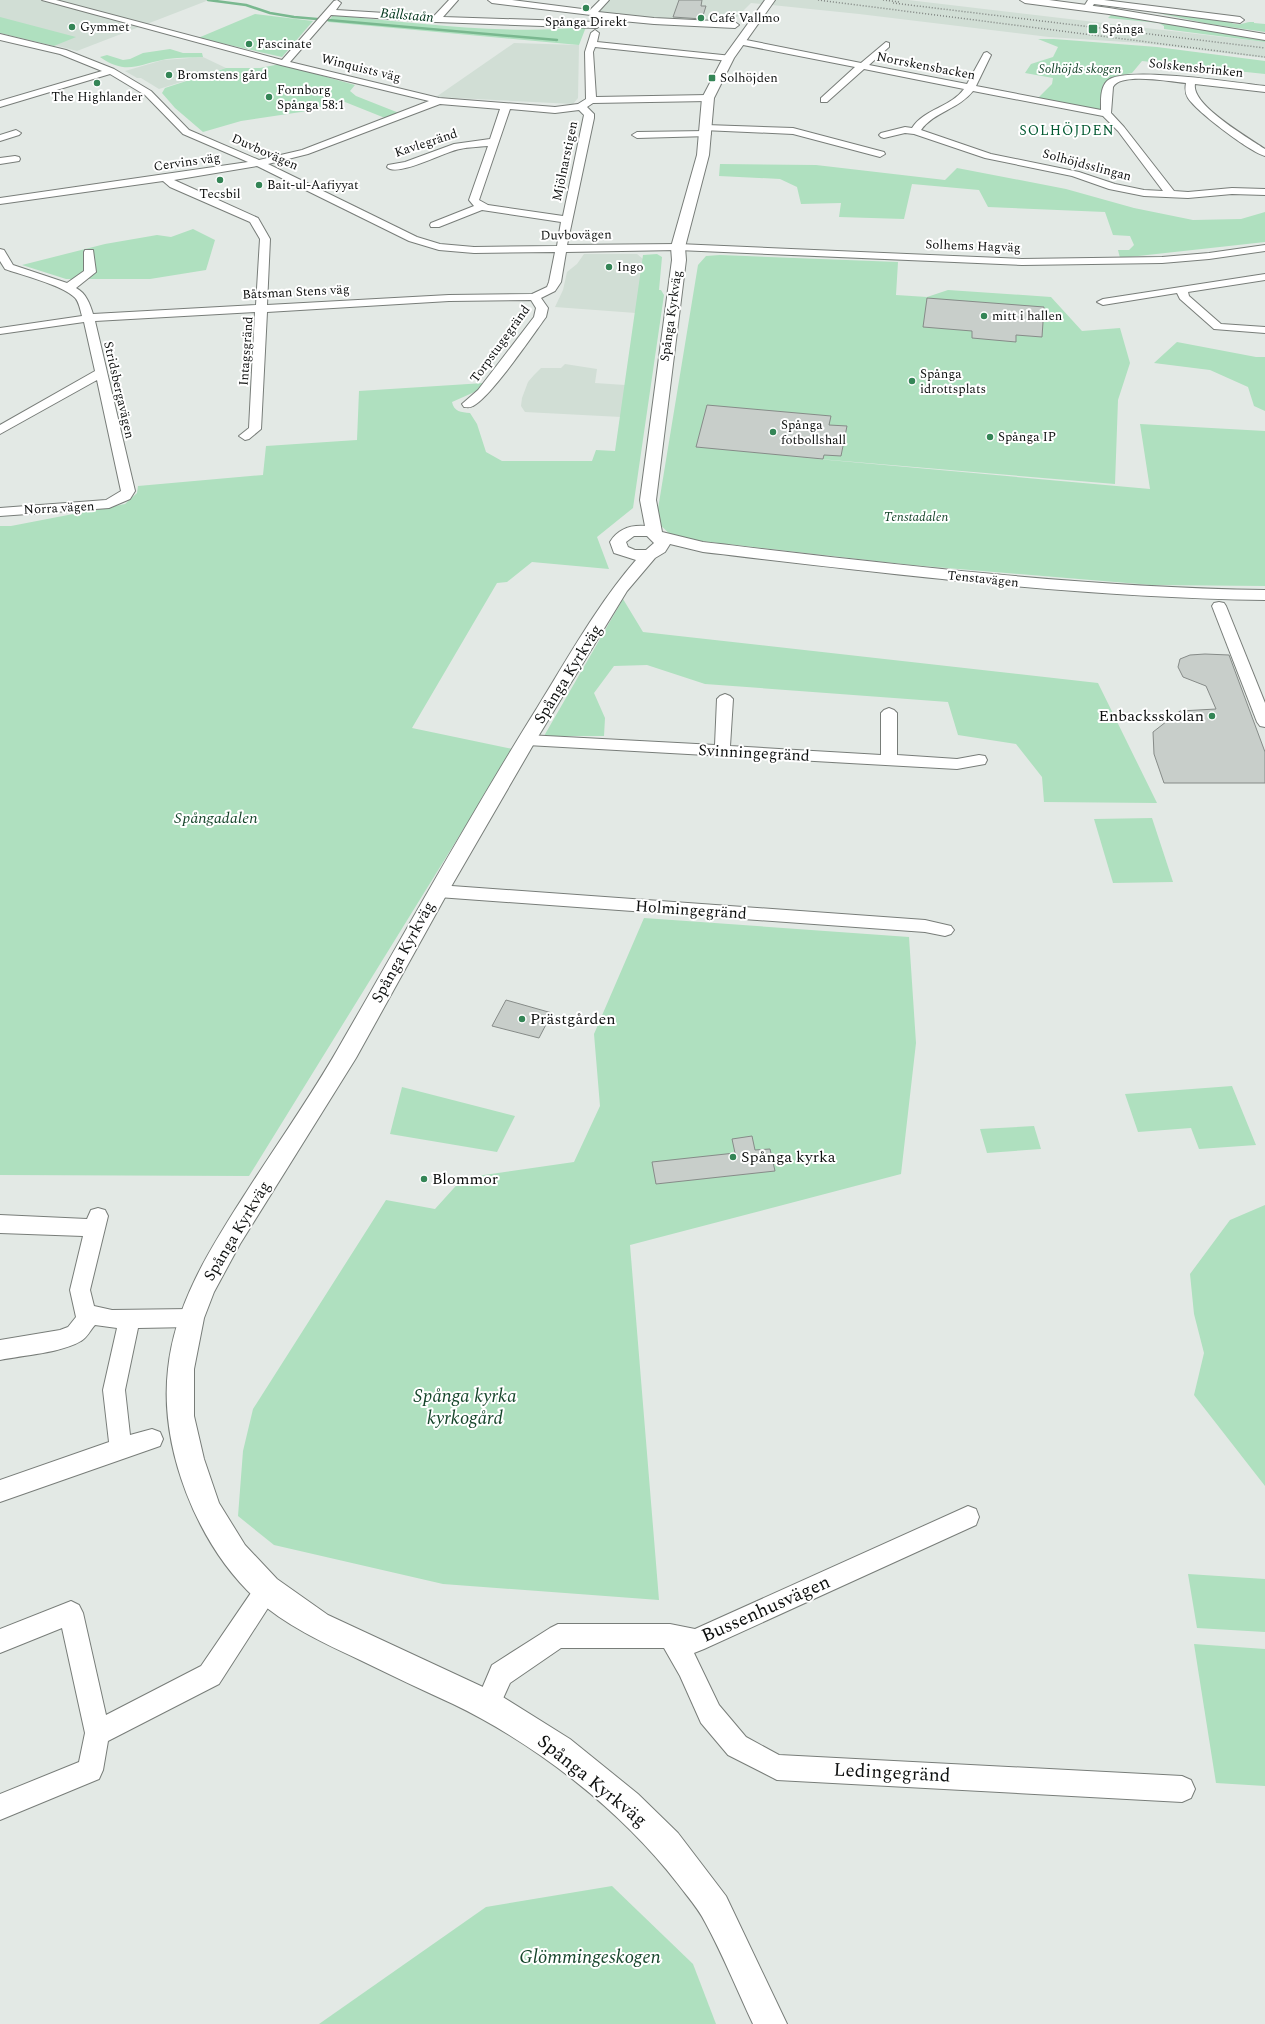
<svg xmlns="http://www.w3.org/2000/svg" width="1265" height="2024" font-family="Spectral,serif">
	<rect width="100%" height="100%" fill="#e3e9e5"/>
	<g fill="#d1ded5">
		<path d="M 0,0 L 209,0 L 77,51 L 0,31 Z"/>
		<path d="M 610,0 L 908,0 L 1265,42 L 1265,58 L 1141,43 L 1049,37 L 859,14 L 751,3 L 731,23 L 598,13 Z"/>
		<path d="M 514,43 L 579,45 L 578,98 L 573,104 L 436,97 Z"/>
		<path d="M 203,57 L 226,68 L 159,89 L 141,78 L 137,78 L 125,71 L 163,60 Z"/>
		<path d="M 584,254 L 637,254 L 643,259 L 636,313 L 555,307 L 563,290 L 567,272 L 577,264 Z"/>
		<path d="M 565,364 L 597,369 L 595,383 L 625,385 L 621,417 L 525,412 L 521,406 L 522,398 L 528,382 L 534,375 L 541,368 L 561,368 Z"/>
	</g>
	<g fill="#afe0bf">
		<path d="M 1148,11 L 1227,21 C 1241,28 1243,21 1254,22 L 1254,23 L 1265,24 L 1265,32 L 1209,24 Z"/>
		<path d="M 255,14 L 313,21 L 282,57 L 198,38 Z"/>
		<path d="M 1112,14 L 1265,40 L 1265,42 L 1164,29 L 1164,26 L 1159,23 L 1108,18 Z"/>
		<path d="M 333,15 C 417,23 502,35 586,27 L 579,45 L 328,22 Z"/>
		<path d="M 0,17 L 76,37 L 54,46 L 0,33 Z"/>
		<path d="M 1038,39 L 1054,39 L 1157,47 L 1265,61 L 1265,74 L 1142,61 L 1132,73 L 1116,76 L 1103,84 L 1100,109 L 1095,110 L 1037,99 L 1052,84 L 1053,78 L 1025,73 L 1031,64 L 1053,57 L 1058,47 Z"/>
		<path d="M 170,49 L 183,53 L 202,53 L 203,57 C 190,58 175,57 162,60 C 137,65 126,75 100,57 L 107,55 L 123,60 L 130,59 L 143,53 Z"/>
		<path d="M 280,64 L 355,85 L 350,91 L 356,96 L 399,113 L 385,118 L 340,100 L 321,109 L 241,121 L 203,132 L 175,108 L 162,93 L 165,88 L 226,68 L 260,68 Z"/>
		<path d="M 720,164 L 816,165 L 945,180 L 957,168 L 1066,189 L 1134,208 L 1193,220 L 1241,219 L 1265,212 L 1265,242 L 1120,258 L 1118,250 L 1129,250 L 1134,245 L 1130,236 L 1113,235 L 1105,212 L 988,207 L 979,190 L 912,184 L 904,219 L 839,217 L 841,203 L 801,204 L 797,187 L 780,179 L 719,176 Z"/>
		<path d="M 193,229 L 215,240 L 206,270 L 150,279 L 66,279 L 22,265 L 105,244 L 157,235 L 171,237 Z"/>
		<path d="M 657,254 L 662,257 L 659,290 L 661,290 L 664,295 L 633,508 L 597,537 L 609,569 L 532,562 L 507,582 L 497,583 L 412,728 L 513,749 L 249,1176 L 0,1175 L 0,526 L 11,526 L 125,504 L 137,493 L 138,486 L 263,475 L 266,446 L 357,440 L 359,391 L 484,383 L 479,390 L 452,402 C 454,412 461,412 470,413 L 477,424 L 486,452 L 502,461 L 592,461 L 596,450 L 615,451 L 643,255 Z"/>
		<path d="M 720,255 L 898,262 L 896,295 L 927,297 L 948,290 L 1051,297 L 1082,331 L 1120,328 L 1130,363 L 1118,400 L 1115,484 L 784,456 L 1150,489 L 1140,424 L 1265,431 L 1265,586 L 1151,585 L 911,565 L 674,538 L 656,521 L 698,265 L 706,256 Z"/>
		<path d="M 1177,342 L 1256,357 L 1265,357 L 1265,411 L 1254,406 L 1248,387 L 1210,370 L 1154,363 Z"/>
		<path d="M 623,599 L 643,632 L 1098,683 L 1157,803 L 1044,802 L 1042,777 L 1016,744 L 958,735 L 948,702 L 705,684 L 647,665 L 614,666 L 594,693 L 605,718 L 604,736 L 544,736 Z"/>
		<path d="M 1152,818 L 1173,882 L 1113,883 L 1094,819 Z"/>
		<path d="M 644,918 L 909,937 L 916,1043 L 901,1174 L 630,1245 L 659,1600 L 443,1584 L 274,1545 L 238,1516 L 243,1451 L 253,1409 L 386,1200 L 435,1209 L 463,1178 L 574,1162 L 600,1106 L 594,1034 Z"/>
		<path d="M 1232,1086 L 1256,1145 L 1199,1149 L 1191,1128 L 1138,1132 L 1125,1094 Z"/>
		<path d="M 402,1087 L 515,1116 L 497,1152 L 390,1134 Z"/>
		<path d="M 1034,1126 L 1041,1149 L 987,1153 L 980,1129 Z"/>
		<path d="M 1265,1205 L 1265,1486 L 1194,1395 L 1204,1353 L 1194,1314 L 1190,1274 L 1230,1220 Z"/>
		<path d="M 1188,1574 L 1265,1579 L 1265,1632 L 1197,1628 Z"/>
		<path d="M 1194,1644 L 1265,1649 L 1265,1786 L 1216,1783 Z"/>
		<path d="M 612,1886 L 693,1964 L 716,2024 L 319,2024 L 486,1907 Z"/>
	</g>
	<g fill="none" stroke-linecap="round" stroke-linejoin="round">
		<path stroke="#79b88f" stroke-width="2.5" d="M 208,0 L 246,5 L 270,13 L 294,17 L 557,40"/>
	</g>
	<g fill="#c8ceca" stroke="#868b88">
		<path d="M 679,0 L 702,0 L 701,6 L 706,6 L 702,19 L 673,17 Z"/>
		<path d="M 927,298 L 1044,307 L 1042,337 L 1016,335 L 1016,342 L 972,338 L 972,331 L 923,327 Z"/>
		<path d="M 707,405 L 831,416 L 829,425 L 847,426 L 841,456 L 824,455 L 823,459 L 696,447 Z"/>
		<path d="M 1205,654 L 1229,655 L 1265,752 L 1265,783 L 1164,783 L 1154,754 L 1153,732 L 1180,711 L 1216,709 L 1206,686 L 1183,677 L 1178,667 L 1180,659 L 1190,655 Z"/>
		<path d="M 506,1000 L 552,1013 L 539,1038 L 492,1026 Z"/>
		<path d="M 752,1136 L 755,1150 L 770,1149 L 775,1171 L 656,1184 L 652,1162 L 735,1153 L 732,1139 Z"/>
	</g>
	<g fill="none" stroke-linecap="round" stroke-linejoin="round">
		<g stroke="#787d79" stroke-width="2">
			<g id="street">
				<path d="M 42,0 L 56,0 L 282,60 L 334,1 L 337,0 L 341,3 L 336,10 L 434,16 L 449,0 L 458,0 L 443,17 L 597,22 L 601,25 L 597,28 L 436,22 L 331,15 L 290,62 L 439,98 L 555,107 L 578,104 L 586,99 L 585,52 L 591,33 L 595,30 L 599,33 L 597,42 L 732,56 L 732,60 L 729,61 L 595,47 L 593,52 L 596,97 L 708,95 L 713,98 L 708,101 L 593,103 L 587,107 L 594,114 L 594,118 L 567,245 L 678,244 L 1022,259 L 1162,257 L 1209,253 L 1265,245 L 1265,251 L 1209,259 L 1162,263 L 1022,265 L 678,250 L 566,252 L 561,282 L 555,291 L 541,298 L 548,308 L 546,317 C 532,336 491,397 473,406 C 470,408 467,407 464,407 L 462,404 L 478,390 L 534,317 L 536,308 L 531,300 L 449,301 L 267,312 L 261,429 L 249,439 L 245,440 L 239,436 L 249,428 L 255,312 L 95,321 L 135,491 L 130,499 L 109,508 L 0,516 L 0,508 L 106,500 L 121,491 L 97,380 L 0,434 L 0,425 L 95,371 L 84,322 L 0,334 L 0,328 L 82,316 C 80,309 79,300 73,296 C 61,285 22,275 5,269 L 0,261 L 0,249 L 4,250 L 13,265 L 67,283 L 84,271 L 84,252 L 85,250 L 93,250 L 96,272 L 76,288 C 86,293 90,304 93,314 L 256,305 L 260,239 L 250,222 L 170,187 L 163,181 L 0,204 L 0,198 L 248,162 L 183,134 L 145,95 L 110,74 L 0,107 L 0,101 L 102,71 L 60,54 L 0,40 L 0,34 L 66,50 L 114,69 L 151,91 L 189,130 L 259,160 L 302,150 L 429,101 L 281,65 ZM 440,104 L 500,109 L 490,139 L 454,144 L 405,162 L 388,165 L 387,167 C 397,178 446,151 460,149 C 469,147 478,147 488,146 L 469,200 L 474,206 L 431,223 L 430,225 L 431,227 L 439,227 L 482,210 L 561,222 L 557,246 L 474,247 L 440,244 L 417,237 L 268,164 L 308,154 ZM 510,109 L 555,113 L 579,110 L 584,115 L 563,216 L 488,205 L 479,200 ZM 257,166 L 409,241 L 439,250 L 474,253 L 555,252 L 549,282 L 547,287 L 532,294 L 449,295 L 267,305 L 270,239 L 258,218 L 174,180 Z"/>
				<path d="M 488,0 L 512,0 L 590,10 L 600,0 L 609,0 L 598,12 L 654,18 L 735,22 L 739,25 L 735,28 L 654,24 L 601,19 L 591,15 L 492,3 Z"/>
				<path d="M 1088,0 L 1104,0 L 1240,17 L 1244,20 L 1240,23 L 1094,4 L 1090,10 L 1084,10 L 1083,8 Z"/>
				<path d="M 741,39 L 861,63 L 886,42 L 889,43 L 889,47 L 869,65 L 967,84 L 984,53 L 987,52 L 991,55 L 976,86 L 1101,110 C 1101,101 1100,88 1107,81 C 1122,65 1239,83 1265,86 L 1265,92 L 1195,84 C 1191,105 1249,138 1265,149 L 1265,156 C 1250,152 1197,112 1188,98 C 1185,93 1185,89 1186,83 C 1171,82 1121,72 1113,87 L 1111,113 L 1124,127 L 1174,191 L 1188,192 L 1232,188 L 1265,189 L 1265,195 L 1232,194 L 1188,198 L 1144,196 L 1109,189 L 1072,176 L 985,158 L 914,134 L 905,133 L 884,138 L 881,137 L 879,135 L 881,133 L 905,127 L 912,128 C 924,109 951,107 964,89 L 864,69 L 827,102 L 821,102 L 821,98 L 855,67 L 738,44 L 738,40 ZM 973,91 L 1103,116 L 1118,131 L 1163,191 L 1144,190 L 1115,184 L 1079,172 L 991,154 L 921,130 C 934,112 959,109 973,91 Z"/>
				<path d="M 706,125 L 793,128 L 884,152 L 885,154 L 880,157 L 793,134 L 703,130 L 701,128 Z"/>
				<path d="M 16,130 L 21,133 L 19,135 L 0,141 L 0,135 Z"/>
				<path d="M 706,131 L 711,134 L 709,136 L 637,138 L 632,135 L 637,132 Z"/>
				<path d="M 15,156 L 19,157 L 20,159 L 19,161 L 0,164 L 0,158 Z"/>
				<path d="M 1265,274 L 1265,280 L 1188,292 L 1189,296 L 1221,324 L 1265,327 L 1265,333 L 1214,329 L 1180,299 L 1177,293 L 1103,305 L 1097,302 L 1103,299 Z"/>
				<path d="M 1219,602 L 1224,603 L 1226,606 L 1265,703 L 1265,727 L 1260,726 L 1257,722 L 1212,606 L 1214,603 Z"/>
				<path d="M 725,694 L 730,696 L 733,699 L 730,746 L 881,755 L 881,713 L 884,710 L 889,708 L 894,710 L 897,713 L 897,755 L 957,759 L 979,755 L 985,756 L 987,760 L 985,764 L 957,769 L 527,745 L 522,744 L 519,740 L 522,736 L 527,735 L 715,745 L 717,699 L 720,696 Z"/>
				<path d="M 438,885 L 925,920 L 951,926 L 954,930 L 951,934 L 945,936 L 925,932 L 438,897 L 432,895 L 430,891 L 432,887 Z"/>
				<path d="M 98,1208 L 105,1210 L 108,1216 L 90,1290 L 94,1306 L 112,1310 L 191,1309 L 198,1311 L 201,1318 L 198,1325 L 191,1327 L 138,1328 L 125,1390 L 130,1435 L 152,1429 L 160,1432 L 163,1439 L 160,1446 L 0,1502 L 0,1480 L 109,1442 L 103,1390 L 117,1328 L 95,1325 C 91,1329 87,1338 81,1341 C 61,1353 24,1355 0,1360 L 0,1340 L 60,1330 L 68,1327 L 76,1317 L 70,1290 L 83,1236 L 0,1233 L 0,1215 L 87,1219 L 91,1210 Z"/>
				<path d="M 968,1506 L 976,1509 L 979,1517 L 976,1525 L 704,1649 L 694,1653 L 719,1705 L 746,1737 L 779,1755 L 1182,1776 L 1191,1780 L 1195,1789 L 1191,1798 L 1182,1802 L 777,1780 L 728,1755 L 701,1723 L 680,1676 L 664,1648 L 561,1648 L 510,1683 L 496,1714 L 487,1717 L 478,1714 L 475,1705 L 492,1665 L 550,1628 L 558,1624 L 670,1624 L 695,1629 Z"/>
				<path d="M 267,1577 L 275,1581 L 279,1589 L 275,1597 L 219,1684 L 108,1741 L 103,1770 L 99,1779 L 0,1820 L 0,1794 L 79,1762 L 85,1733 L 62,1628 L 0,1653 L 0,1629 L 71,1601 L 79,1605 L 83,1613 L 106,1715 L 201,1666 L 259,1581 Z"/>
			</g>
		</g>
		<g stroke="#787d79" stroke-width="2">
			<g id="secondary">
				<path d="M 765,0 L 775,0 L 734,58 L 714,98 L 709,155 L 685,247 L 686,260 L 656,500 L 662,532 L 703,542 C 890,564 1076,587 1265,590 L 1265,600 C 1076,597 890,574 703,552 L 670,544 L 665,552 L 655,558 L 627,591 L 536,740 L 448,892 L 356,1058 L 240,1244 L 214,1292 L 204,1318 L 194,1369 L 194,1416 L 204,1459 L 219,1503 L 245,1545 L 277,1579 L 328,1615 L 498,1694 L 570,1739 L 638,1794 L 678,1833 L 726,1896 L 787,2024 L 753,2024 C 737,1990 723,1955 705,1922 C 698,1908 687,1896 678,1884 C 622,1811 536,1744 453,1704 C 422,1690 391,1675 360,1660 C 323,1643 285,1625 255,1598 C 197,1544 159,1448 168,1369 C 175,1302 212,1246 247,1191 C 279,1141 314,1092 343,1040 C 407,929 469,817 537,708 C 568,658 597,605 636,560 L 614,553 L 610,542 C 618,529 630,525 645,526 L 640,500 L 672,260 L 671,247 L 697,155 L 702,98 L 723,58 ZM 634,536 L 647,536 L 654,543 L 646,550 L 635,550 L 628,547 L 626,542 Z"/>
				<path d="M 1020,0 L 1049,0 L 1109,8 L 1265,34 L 1265,40 L 1109,14 L 1025,3 Z"/>
			</g>
		</g>
		<use href="#street" fill="#fff" fill-rule="evenodd"/>
		<use href="#secondary" fill="#fff" fill-rule="evenodd"/>
		<g stroke="#808582" stroke-width="1.5" stroke-dasharray="1 2" stroke-linecap="butt">
			<path d="M 818,0 L 1265,57"/>
			<path d="M 883,0 L 899,2"/>
			<path d="M 893,3 L 1265,48"/>
		</g>
	</g>
	<g fill="#348556" stroke="#fff" stroke-width="1.5">
		<circle cx="586" cy="8" r="4"/>
		<circle cx="701" cy="18" r="4"/>
		<circle cx="72" cy="27" r="4"/>
		<rect x="1088" y="24" width="10" height="10" rx="2"/>
		<circle cx="249" cy="44" r="4"/>
		<circle cx="169" cy="75" r="4"/>
		<rect x="708" y="74" width="8" height="8" rx="2"/>
		<circle cx="97" cy="83" r="4"/>
		<circle cx="269" cy="97" r="4"/>
		<circle cx="220" cy="180" r="4"/>
		<circle cx="259" cy="185" r="4"/>
		<circle cx="609" cy="267" r="4"/>
		<circle cx="984" cy="316" r="4"/>
		<circle cx="912" cy="381" r="4"/>
		<circle cx="773" cy="432" r="4"/>
		<circle cx="990" cy="437" r="4"/>
		<circle cx="1212" cy="716" r="4"/>
		<circle cx="522" cy="1019" r="4"/>
		<circle cx="733" cy="1157" r="4"/>
		<circle cx="424" cy="1179" r="4"/>
	</g>
	<g text-anchor="middle" dominant-baseline="central" stroke-width="4" stroke-linejoin="round" paint-order="stroke">
		<g font-size="13" fill="#0d0f0e" stroke="#fff" text-anchor="start">
			<text x="709" y="18">Café Vallmo</text>
			<text x="586" y="22" text-anchor="middle">Spånga Direkt</text>
			<text x="80" y="27">Gymmet</text>
			<text x="1102" y="29">Spånga</text>
			<text x="257" y="44">Fascinate</text>
			<text x="177" y="75">Bromstens gård</text>
			<text x="720" y="78">Solhöjden</text>
			<text x="277" y="90">Fornborg<tspan x="277" dy="15">Spånga 58:1</tspan></text>
			<text x="97" y="97" text-anchor="middle">The Highlander</text>
			<text x="267" y="185">Bait-ul-Aafiyyat</text>
			<text x="220" y="194" text-anchor="middle">Tecsbil</text>
			<text x="617" y="267">Ingo</text>
			<text x="992" y="316">mitt i hallen</text>
			<text x="920" y="374">Spånga<tspan x="920" dy="15">idrottsplats</tspan></text>
			<text x="781" y="425">Spånga<tspan x="781" dy="15">fotbollshall</tspan></text>
			<text x="998" y="437">Spånga IP</text>
		</g>
		<g font-size="13" fill="#0d0f0e" stroke="#fff">
			<text transform="translate(926 66) rotate(11)">Norrskensbacken</text>
			<text transform="translate(361 68) rotate(14)">Winquists väg</text>
			<text transform="translate(1196 68) rotate(6)">Solskensbrinken</text>
			<text transform="translate(426 143) rotate(-18)">Kavlegränd</text>
			<text transform="translate(265 152) rotate(24)">Duvbovägen</text>
			<text transform="translate(565 161) rotate(-78)">Mjölnarstigen</text>
			<text transform="translate(187 162) rotate(-8)">Cervins väg</text>
			<text transform="translate(1087 165) rotate(15)">Solhöjdsslingan</text>
			<text transform="translate(576 235) rotate(-1)">Duvbovägen</text>
			<text transform="translate(973 246) rotate(2)">Solhems Hagväg</text>
			<text transform="translate(296 292) rotate(-3)">Båtsman Stens väg</text>
			<text transform="translate(671 316) rotate(-82)">Spånga Kyrkväg</text>
			<text transform="translate(500 344) rotate(-54)">Torpstugegränd</text>
			<text transform="translate(246 351) rotate(-86)">Intagsgränd</text>
			<text transform="translate(119 390) rotate(77)">Stridsbergavägen</text>
			<text transform="translate(59 508) rotate(-3)">Norra vägen</text>
			<text transform="translate(983 579) rotate(6)">Tenstavägen</text>
		</g>
		<g font-size="13" font-style="italic" fill="#15452a" stroke="#fff">
			<text x="1080" y="69">Solhöjds skogen</text>
			<text x="916" y="517">Tenstadalen</text>
		</g>
		<g font-size="14" font-style="italic" fill="#01351b" stroke="#fff">
			<text transform="translate(407 15) rotate(5)">Bällstaån</text>
		</g>
		<g font-size="14" letter-spacing="1" fill="#025931" stroke="#fff">
			<text x="1067" y="130">SOLHÖJDEN</text>
		</g>
		<g font-size="16" fill="#0d0f0e" stroke="#fff">
			<text transform="translate(568 674) rotate(-58)">Spånga Kyrkväg</text>
			<text transform="translate(754 753) rotate(3)">Svinningegränd</text>
			<text transform="translate(691 910) rotate(4)">Holmingegränd</text>
			<text transform="translate(403 952) rotate(-61)">Spånga Kyrkväg</text>
			<text transform="translate(237 1231) rotate(-59)">Spånga Kyrkväg</text>
		</g>
		<g font-size="16" fill="#0d0f0e" stroke="#fff" text-anchor="start">
			<text x="1204" y="716" text-anchor="end">Enbacksskolan</text>
			<text x="530" y="1019">Prästgården</text>
			<text x="741" y="1157">Spånga kyrka</text>
			<text x="432" y="1179">Blommor</text>
		</g>
		<g font-size="16" font-style="italic" fill="#15452a" stroke="#fff">
			<text x="216" y="818">Spångadalen</text>
		</g>
		<g font-size="19" font-style="italic" fill="#15452a" stroke="#fff">
			<text x="465" y="1396">Spånga kyrka<tspan x="465" dy="22">kyrkogård</tspan></text>
			<text x="590" y="1957">Glömmingeskogen</text>
		</g>
		<g font-size="19" fill="#0d0f0e" stroke="#fff">
			<text transform="translate(766 1609) rotate(-24)">Bussenhusvägen</text>
			<text transform="translate(892 1773) rotate(3)">Ledingegränd</text>
			<text transform="translate(592 1781) rotate(39)">Spånga Kyrkväg</text>
		</g>
	</g>
</svg>
